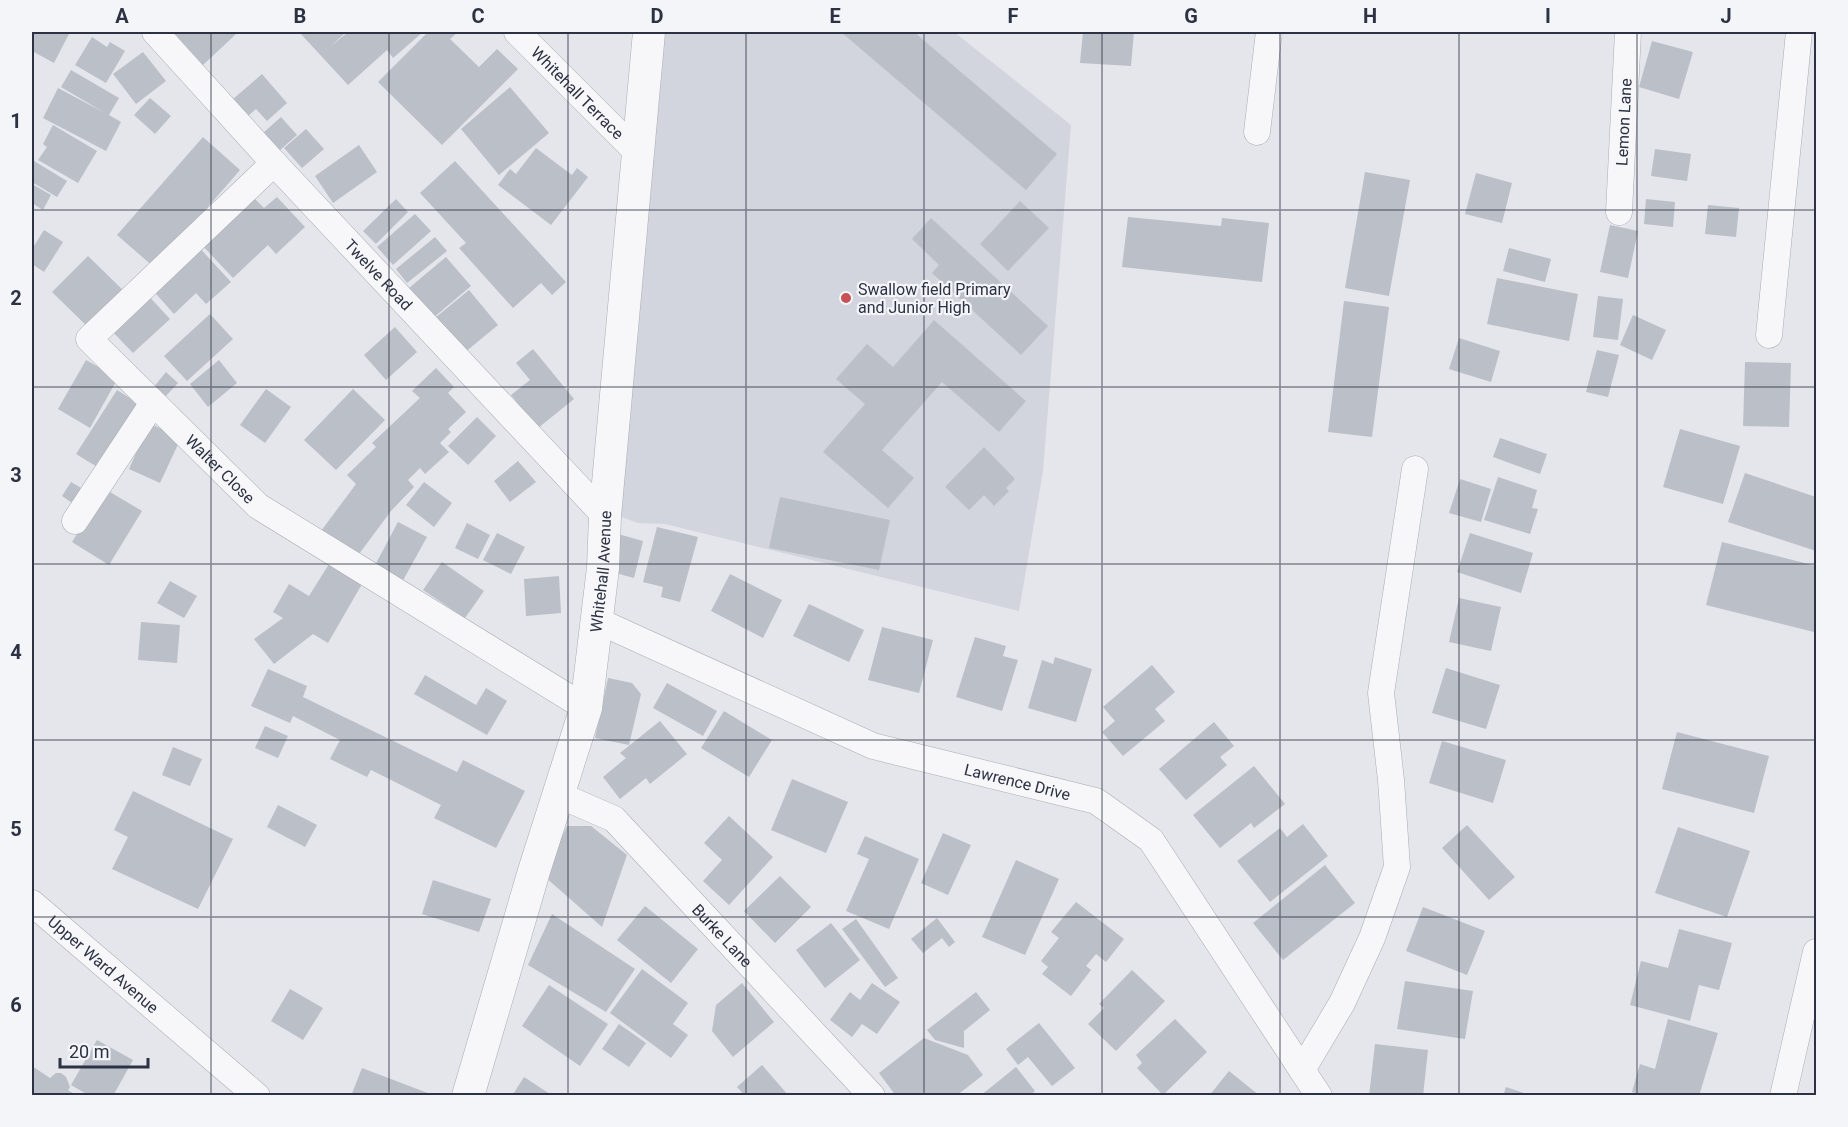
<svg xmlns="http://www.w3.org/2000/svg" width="1848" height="1127" font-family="Roboto,sans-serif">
	<rect width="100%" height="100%" fill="#e4e6eb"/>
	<path fill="#d2d5dd" d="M 658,32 L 954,32 L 1071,125 L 1043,471 L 1019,611 L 665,524 L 638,523 L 616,515 Z"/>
	<g fill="#bbbfc8">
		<path d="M 32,32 L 70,32 L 54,63 L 32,51 Z"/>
		<path d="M 178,32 L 233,32 L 236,34 L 203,65 L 175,34 Z"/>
		<path d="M 299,32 L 346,32 L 330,47 L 348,32 L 423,32 L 393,58 L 387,50 L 348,85 Z"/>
		<path d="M 428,32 L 458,32 L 450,39 L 479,67 L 497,49 L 518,69 L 442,145 L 378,82 Z"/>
		<path d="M 841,32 L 914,32 L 1057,154 L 1026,190 Z"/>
		<path d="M 1083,32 L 1134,32 L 1131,66 L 1080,63 Z"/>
		<path d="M 92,37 L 107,47 L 110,42 L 125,51 L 106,83 L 75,65 Z"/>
		<path d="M 1652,41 L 1693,52 L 1679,99 L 1639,87 Z"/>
		<path d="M 143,52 L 166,81 L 136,104 L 113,74 Z"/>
		<path d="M 71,70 L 119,98 L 109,115 L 121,122 L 106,151 L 43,118 L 58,88 L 105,113 L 61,87 Z"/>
		<path d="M 262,74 L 287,103 L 267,121 L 256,109 L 248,116 L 233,99 Z"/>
		<path d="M 510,87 L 549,133 L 499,175 L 461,129 Z"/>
		<path d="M 150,98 L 171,116 L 155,134 L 134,115 Z"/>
		<path d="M 281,117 L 297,135 L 279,151 L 263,133 Z"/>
		<path d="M 53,125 L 97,151 L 78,183 L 38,160 L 47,147 L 43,144 Z"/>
		<path d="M 306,129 L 324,149 L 302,168 L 284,148 Z"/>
		<path d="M 203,137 L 240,170 L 155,268 L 117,235 Z"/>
		<path d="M 359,145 L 377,172 L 333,203 L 315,176 Z"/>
		<path d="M 536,148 L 572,175 L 577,168 L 588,177 L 551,225 L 498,185 L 510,169 L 516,174 Z"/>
		<path d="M 1655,149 L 1691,154 L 1687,181 L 1651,176 Z"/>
		<path d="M 34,161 L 67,181 L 57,197 L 32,182 L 32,165 Z"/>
		<path d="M 455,161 L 566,282 L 552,295 L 541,283 L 513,308 L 459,248 L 466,243 L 420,193 Z"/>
		<path d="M 1365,172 L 1410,180 L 1389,296 L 1345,288 Z"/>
		<path d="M 1476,173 L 1512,183 L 1502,223 L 1465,214 Z"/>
		<path d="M 32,184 L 51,195 L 43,210 L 32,203 Z"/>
		<path d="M 251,195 L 264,208 L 277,197 L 305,227 L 276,254 L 268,245 L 233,278 L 200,243 Z"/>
		<path d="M 396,199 L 408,212 L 376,244 L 363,231 Z"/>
		<path d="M 1646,199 L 1675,202 L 1673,227 L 1644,224 Z"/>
		<path d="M 1020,201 L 1049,228 L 1008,271 L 980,244 Z"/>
		<path d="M 1708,205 L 1739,208 L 1736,237 L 1705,234 Z"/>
		<path d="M 415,214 L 431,231 L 393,265 L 377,247 Z"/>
		<path d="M 1128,217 L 1221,226 L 1222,218 L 1269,223 L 1262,282 L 1122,267 Z"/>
		<path d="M 931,218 L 1048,326 L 1021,355 L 932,273 L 939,265 L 912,239 Z"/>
		<path d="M 1610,225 L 1638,231 L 1628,278 L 1600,272 Z"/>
		<path d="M 44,230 L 63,242 L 44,272 L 32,264 L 32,249 Z"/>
		<path d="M 435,237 L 447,251 L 407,283 L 396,269 Z"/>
		<path d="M 195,243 L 231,282 L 206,304 L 196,293 L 174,314 L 149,286 Z"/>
		<path d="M 1509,248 L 1551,259 L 1545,282 L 1503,271 Z"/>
		<path d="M 88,256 L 128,295 L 92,331 L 52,292 Z"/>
		<path d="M 446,257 L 471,286 L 433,318 L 409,288 Z"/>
		<path d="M 1497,278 L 1578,294 L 1569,341 L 1487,324 Z"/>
		<path d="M 469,290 L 498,325 L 464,353 L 435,318 Z"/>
		<path d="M 145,292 L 170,319 L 133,353 L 108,327 Z"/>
		<path d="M 1598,296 L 1623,299 L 1618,340 L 1593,337 Z"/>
		<path d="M 1344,301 L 1389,307 L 1372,437 L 1328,432 Z"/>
		<path d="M 210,314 L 233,339 L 187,381 L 164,356 Z"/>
		<path d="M 1633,315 L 1666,330 L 1652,360 L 1620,345 Z"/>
		<path d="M 934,320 L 1026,401 L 999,432 L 942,382 L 882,450 L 914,478 L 888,508 L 823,452 L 865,404 L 836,379 L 867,344 L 893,367 Z"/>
		<path d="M 395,327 L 417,352 L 386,380 L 364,355 Z"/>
		<path d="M 1459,338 L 1500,351 L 1491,382 L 1449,369 Z"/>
		<path d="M 533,349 L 574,399 L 538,428 L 511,395 L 530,380 L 516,363 Z"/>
		<path d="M 1597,350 L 1619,355 L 1608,397 L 1586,392 Z"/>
		<path d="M 86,360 L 118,378 L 90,428 L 58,409 Z"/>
		<path d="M 219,360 L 237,383 L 208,407 L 190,384 Z"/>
		<path d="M 1745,362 L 1791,363 L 1789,427 L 1743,426 Z"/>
		<path d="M 436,368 L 454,387 L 448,393 L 466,412 L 448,429 L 451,432 L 440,443 L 449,452 L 425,474 L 420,468 L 408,480 L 414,487 L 391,511 L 356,558 L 321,531 L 356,484 L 347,475 L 376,447 L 372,443 L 420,398 L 412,391 Z"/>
		<path d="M 166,372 L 178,383 L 164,398 L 153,388 Z"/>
		<path d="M 266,389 L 291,407 L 265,443 L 240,425 Z"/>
		<path d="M 353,389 L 385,420 L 336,470 L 304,440 Z"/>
		<path d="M 117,390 L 144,407 L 104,471 L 76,454 Z"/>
		<path d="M 477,417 L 496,436 L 468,465 L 448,446 Z"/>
		<path d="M 149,423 L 181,438 L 160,483 L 129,469 Z"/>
		<path d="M 1680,429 L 1740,446 L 1723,504 L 1663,487 Z"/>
		<path d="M 1500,438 L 1547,454 L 1540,474 L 1493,457 Z"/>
		<path d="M 984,447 L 1015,479 L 1006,488 L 1009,491 L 994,506 L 984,495 L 969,510 L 945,487 Z"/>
		<path d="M 518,461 L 536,482 L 510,502 L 494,481 Z"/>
		<path d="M 1745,473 L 1816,497 L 1816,551 L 1728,522 Z"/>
		<path d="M 1498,477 L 1537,490 L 1532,508 L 1538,509 L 1530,534 L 1484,520 Z"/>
		<path d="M 1460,479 L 1491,489 L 1481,522 L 1449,513 Z"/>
		<path d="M 71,482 L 88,492 L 78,507 L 62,496 Z"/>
		<path d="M 424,482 L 452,503 L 434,527 L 406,505 Z"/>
		<path d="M 105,489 L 142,511 L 109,565 L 72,542 Z"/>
		<path d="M 780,497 L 890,520 L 879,570 L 769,548 Z"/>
		<path d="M 398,522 L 427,537 L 401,584 L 373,569 Z"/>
		<path d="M 467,523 L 490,535 L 478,559 L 455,548 Z"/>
		<path d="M 657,527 L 698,537 L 680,602 L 661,597 L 663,587 L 643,582 Z"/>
		<path d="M 497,533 L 525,547 L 511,574 L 483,560 Z"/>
		<path d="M 1470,533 L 1533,553 L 1521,593 L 1457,572 Z"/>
		<path d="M 618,534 L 643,541 L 634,578 L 608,571 Z"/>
		<path d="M 1722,542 L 1816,566 L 1816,624 L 1814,632 L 1706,605 Z"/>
		<path d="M 442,562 L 484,591 L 465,618 L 423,590 Z"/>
		<path d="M 329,564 L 362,584 L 328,643 L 313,634 L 274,664 L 254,639 L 283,618 L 273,612 L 289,584 L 309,596 Z"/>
		<path d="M 730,574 L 782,600 L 763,638 L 711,611 Z"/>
		<path d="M 559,576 L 561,613 L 526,616 L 524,579 Z"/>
		<path d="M 170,581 L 197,596 L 184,618 L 157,603 Z"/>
		<path d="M 1459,598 L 1501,607 L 1491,651 L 1449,642 Z"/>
		<path d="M 809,604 L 864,630 L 849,662 L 793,636 Z"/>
		<path d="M 141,622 L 180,625 L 177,663 L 138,660 Z"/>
		<path d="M 882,627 L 933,640 L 919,693 L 868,680 Z"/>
		<path d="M 975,637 L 1006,646 L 1003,656 L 1018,660 L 1002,711 L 956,697 Z"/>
		<path d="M 1055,657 L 1092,669 L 1076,722 L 1028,708 L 1042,660 L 1053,664 Z"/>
		<path d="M 1152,665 L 1175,692 L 1155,709 L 1165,721 L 1123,756 L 1102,732 L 1115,721 L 1103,707 Z"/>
		<path d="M 1446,668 L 1500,685 L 1486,729 L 1432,713 Z"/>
		<path d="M 268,669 L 307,686 L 303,697 L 457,772 L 463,760 L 525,791 L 496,848 L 434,818 L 441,805 L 371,770 L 367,777 L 330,759 L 340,740 L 293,716 L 290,723 L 251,706 Z"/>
		<path d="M 425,675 L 476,705 L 486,688 L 507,701 L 487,735 L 414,694 Z"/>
		<path d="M 608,678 L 632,683 L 641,694 L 629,745 L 595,738 Z"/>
		<path d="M 667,683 L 717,711 L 703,736 L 653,708 Z"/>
		<path d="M 724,711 L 772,740 L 749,777 L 701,748 Z"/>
		<path d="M 660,721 L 687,754 L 650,784 L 646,778 L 620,799 L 603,777 L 626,758 L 620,753 Z"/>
		<path d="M 1214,722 L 1234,746 L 1220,757 L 1227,765 L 1186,800 L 1159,769 Z"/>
		<path d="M 265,726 L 288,736 L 278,758 L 255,748 Z"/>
		<path d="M 1677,732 L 1769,756 L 1754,813 L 1662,789 Z"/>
		<path d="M 1442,741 L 1506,760 L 1493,803 L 1429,783 Z"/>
		<path d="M 173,747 L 202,759 L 190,786 L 162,775 Z"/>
		<path d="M 1254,766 L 1285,804 L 1254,828 L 1251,823 L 1220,848 L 1193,815 Z"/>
		<path d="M 792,779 L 848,802 L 826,853 L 771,830 Z"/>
		<path d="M 133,791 L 233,839 L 198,909 L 112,869 L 128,837 L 114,830 Z"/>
		<path d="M 278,805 L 317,825 L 305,847 L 267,827 Z"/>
		<path d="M 729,816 L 773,857 L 729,905 L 703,881 L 722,860 L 704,843 Z"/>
		<path d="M 1303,824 L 1328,856 L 1270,902 L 1237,861 L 1280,828 L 1287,837 Z"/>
		<path d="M 1467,825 L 1515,877 L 1489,900 L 1442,848 Z"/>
		<path d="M 567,826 L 591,826 L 627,855 L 602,927 L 544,876 Z"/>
		<path d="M 1678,827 L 1750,851 L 1727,917 L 1655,893 Z"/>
		<path d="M 943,833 L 971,845 L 948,895 L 921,883 Z"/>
		<path d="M 865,836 L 919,859 L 889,929 L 846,911 L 869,859 L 857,854 Z"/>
		<path d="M 1016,860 L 1059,879 L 1025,955 L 982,937 Z"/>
		<path d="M 1325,865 L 1355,903 L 1283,960 L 1253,923 Z"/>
		<path d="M 780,876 L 811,907 L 775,943 L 744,911 Z"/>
		<path d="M 433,880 L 491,899 L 479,932 L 422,914 Z"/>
		<path d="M 1076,902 L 1124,939 L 1106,962 L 1096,954 L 1086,966 L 1091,970 L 1071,996 L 1042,974 L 1048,967 L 1041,961 L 1059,938 L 1051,932 Z"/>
		<path d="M 645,906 L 698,949 L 671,983 L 617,940 Z"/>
		<path d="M 1423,907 L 1485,931 L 1467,975 L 1406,951 Z"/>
		<path d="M 552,914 L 635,969 L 606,1012 L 528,965 Z"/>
		<path d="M 937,918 L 955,942 L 949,947 L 942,938 L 923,953 L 911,939 Z"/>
		<path d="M 856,919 L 898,978 L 885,987 L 842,929 Z"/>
		<path d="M 831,923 L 860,960 L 825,988 L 796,950 Z"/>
		<path d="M 1679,929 L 1732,943 L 1719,990 L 1699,985 L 1690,1021 L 1630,1005 L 1641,961 L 1668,968 Z"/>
		<path d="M 642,969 L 688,1003 L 673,1024 L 688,1035 L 671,1058 L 610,1013 Z"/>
		<path d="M 1132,970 L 1165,1001 L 1116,1051 L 1088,1024 L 1104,1008 L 1099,1004 Z"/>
		<path d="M 1405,981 L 1473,991 L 1465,1039 L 1397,1029 Z"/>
		<path d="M 742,983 L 774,1022 L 733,1057 L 712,1031 L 716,1005 Z"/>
		<path d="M 872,983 L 900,1002 L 877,1034 L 862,1024 L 852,1037 L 830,1020 L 850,992 L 860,1000 Z"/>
		<path d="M 549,985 L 608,1024 L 580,1066 L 522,1026 Z"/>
		<path d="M 290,989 L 323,1008 L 303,1040 L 271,1021 Z"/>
		<path d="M 976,992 L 990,1010 L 964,1031 L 964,1048 L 935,1040 L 927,1030 Z"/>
		<path d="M 1175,1019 L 1207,1052 L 1163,1095 L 1137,1068 L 1142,1063 L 1136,1055 Z"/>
		<path d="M 1668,1019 L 1718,1033 L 1699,1096 L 1646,1096 L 1632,1092 L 1640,1064 L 1655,1069 Z"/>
		<path d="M 1039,1023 L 1075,1068 L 1052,1086 L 1028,1057 L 1018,1065 L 1006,1049 Z"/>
		<path d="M 619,1024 L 646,1043 L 629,1067 L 602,1049 Z"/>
		<path d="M 924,1038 L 968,1055 L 983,1075 L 956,1096 L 929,1096 L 927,1093 L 923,1096 L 896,1096 L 879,1073 Z"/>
		<path d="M 97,1040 L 133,1060 L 113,1096 L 90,1096 L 71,1085 Z"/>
		<path d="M 1375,1044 L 1428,1050 L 1423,1096 L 1369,1096 Z"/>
		<path d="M 762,1065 L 789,1096 L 745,1096 L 737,1087 Z"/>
		<path d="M 32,1066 L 50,1078 L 56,1073 L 61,1073 L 66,1077 L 70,1087 L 68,1090 L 77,1096 L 32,1096 Z"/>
		<path d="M 1016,1067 L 1035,1091 L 1029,1096 L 980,1096 Z"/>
		<path d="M 362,1068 L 433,1095 L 433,1096 L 351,1096 Z"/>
		<path d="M 1229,1071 L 1260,1096 L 1209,1096 Z"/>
		<path d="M 524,1077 L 553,1096 L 512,1096 Z"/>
		<path d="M 1506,1087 L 1530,1095 L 1530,1096 L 1503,1096 Z"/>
	</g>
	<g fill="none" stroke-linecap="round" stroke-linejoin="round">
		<g stroke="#a9acb5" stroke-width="27">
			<g id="minor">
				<path id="s1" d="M 155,32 L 274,163 L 605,516"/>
				<path id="s2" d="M 517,32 L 638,153"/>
				<path d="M 1257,132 L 1269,32"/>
				<path id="s3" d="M 274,163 L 89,339 L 258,506 L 586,708"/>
				<path id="s4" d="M 1619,212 L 1628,32"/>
				<path d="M 1769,335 L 1799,32"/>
				<path d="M 75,521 L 153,403"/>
				<path id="s5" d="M 596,620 L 873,746 L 1096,801 L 1151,840 L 1319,1096"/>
				<path id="s6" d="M 559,795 L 614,819 L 872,1096"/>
				<path id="s7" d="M 32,903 L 257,1096"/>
				<path d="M 1302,1070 L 1342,1003 L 1372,938 L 1397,867 L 1391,780 L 1381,693 L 1415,469"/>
				<path d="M 1783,1096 L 1816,952"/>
			</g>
		</g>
		<g stroke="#a9acb5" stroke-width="33">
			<g id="tertiary">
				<path id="s8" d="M 468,1096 L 534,871 L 586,708 L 603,568 L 605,516 L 649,32"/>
			</g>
		</g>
		<use href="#minor" stroke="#f7f7f9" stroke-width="26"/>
		<use href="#tertiary" stroke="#f7f7f9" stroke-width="32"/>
	</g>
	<path fill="none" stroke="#2c3243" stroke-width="1.5" stroke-opacity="0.55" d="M 211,32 L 211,1096M 389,32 L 389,1096M 568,32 L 568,1096M 746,32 L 746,1096M 924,32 L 924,1096M 1102,32 L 1102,1096M 1280,32 L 1280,1096M 1459,32 L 1459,1096M 1637,32 L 1637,1096M 32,210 L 1816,210M 32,387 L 1816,387M 32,564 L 1816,564M 32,740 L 1816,740M 32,917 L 1816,917"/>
	<circle fill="#c85158" stroke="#f4f5f8" stroke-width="2" cx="846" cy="298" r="6"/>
	<g text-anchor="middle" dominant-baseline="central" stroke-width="4.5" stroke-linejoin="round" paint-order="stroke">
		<g font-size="16" fill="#2c3243" stroke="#f4f5f8">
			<text stroke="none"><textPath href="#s2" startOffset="86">Whitehall Terrace</textPath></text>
			<text stroke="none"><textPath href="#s4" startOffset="90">Lemon Lane</textPath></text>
			<text stroke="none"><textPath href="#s1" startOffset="330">Twelve Road</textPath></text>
			<text stroke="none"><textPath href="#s3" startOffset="440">Walter Close</textPath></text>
			<text stroke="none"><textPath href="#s8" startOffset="543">Whitehall Avenue</textPath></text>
			<text stroke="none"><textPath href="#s5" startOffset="453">Lawrence Drive</textPath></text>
			<text stroke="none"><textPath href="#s6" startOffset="219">Burke Lane</textPath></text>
			<text stroke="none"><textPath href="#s7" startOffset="94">Upper Ward Avenue</textPath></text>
		</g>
		<g font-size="16" fill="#2c3243" stroke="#f4f5f8" text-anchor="start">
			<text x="858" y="289">Swallow field Primary<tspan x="858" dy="18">and Junior High</tspan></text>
		</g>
	</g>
	<rect width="1848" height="1127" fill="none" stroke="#f4f5f8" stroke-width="66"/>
	<path d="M60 1058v9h88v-9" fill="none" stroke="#2c3243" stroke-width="3"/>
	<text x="69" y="1058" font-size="18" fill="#2c3243" stroke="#f4f5f8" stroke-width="4.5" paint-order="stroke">20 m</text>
	<rect x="33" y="33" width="1782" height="1061" fill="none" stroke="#2c3243" stroke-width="2"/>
	<g font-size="20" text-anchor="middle" font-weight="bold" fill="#2c3243">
		<text x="122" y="23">A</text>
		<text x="300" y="23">B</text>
		<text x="478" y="23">C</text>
		<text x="657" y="23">D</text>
		<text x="835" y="23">E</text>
		<text x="1013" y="23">F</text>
		<text x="1191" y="23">G</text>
		<text x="1370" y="23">H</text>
		<text x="1548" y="23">I</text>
		<text x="1726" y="23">J</text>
		<text x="16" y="128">1</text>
		<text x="16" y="305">2</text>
		<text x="16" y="482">3</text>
		<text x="16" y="659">4</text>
		<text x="16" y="836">5</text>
		<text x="16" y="1012">6</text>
	</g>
</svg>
